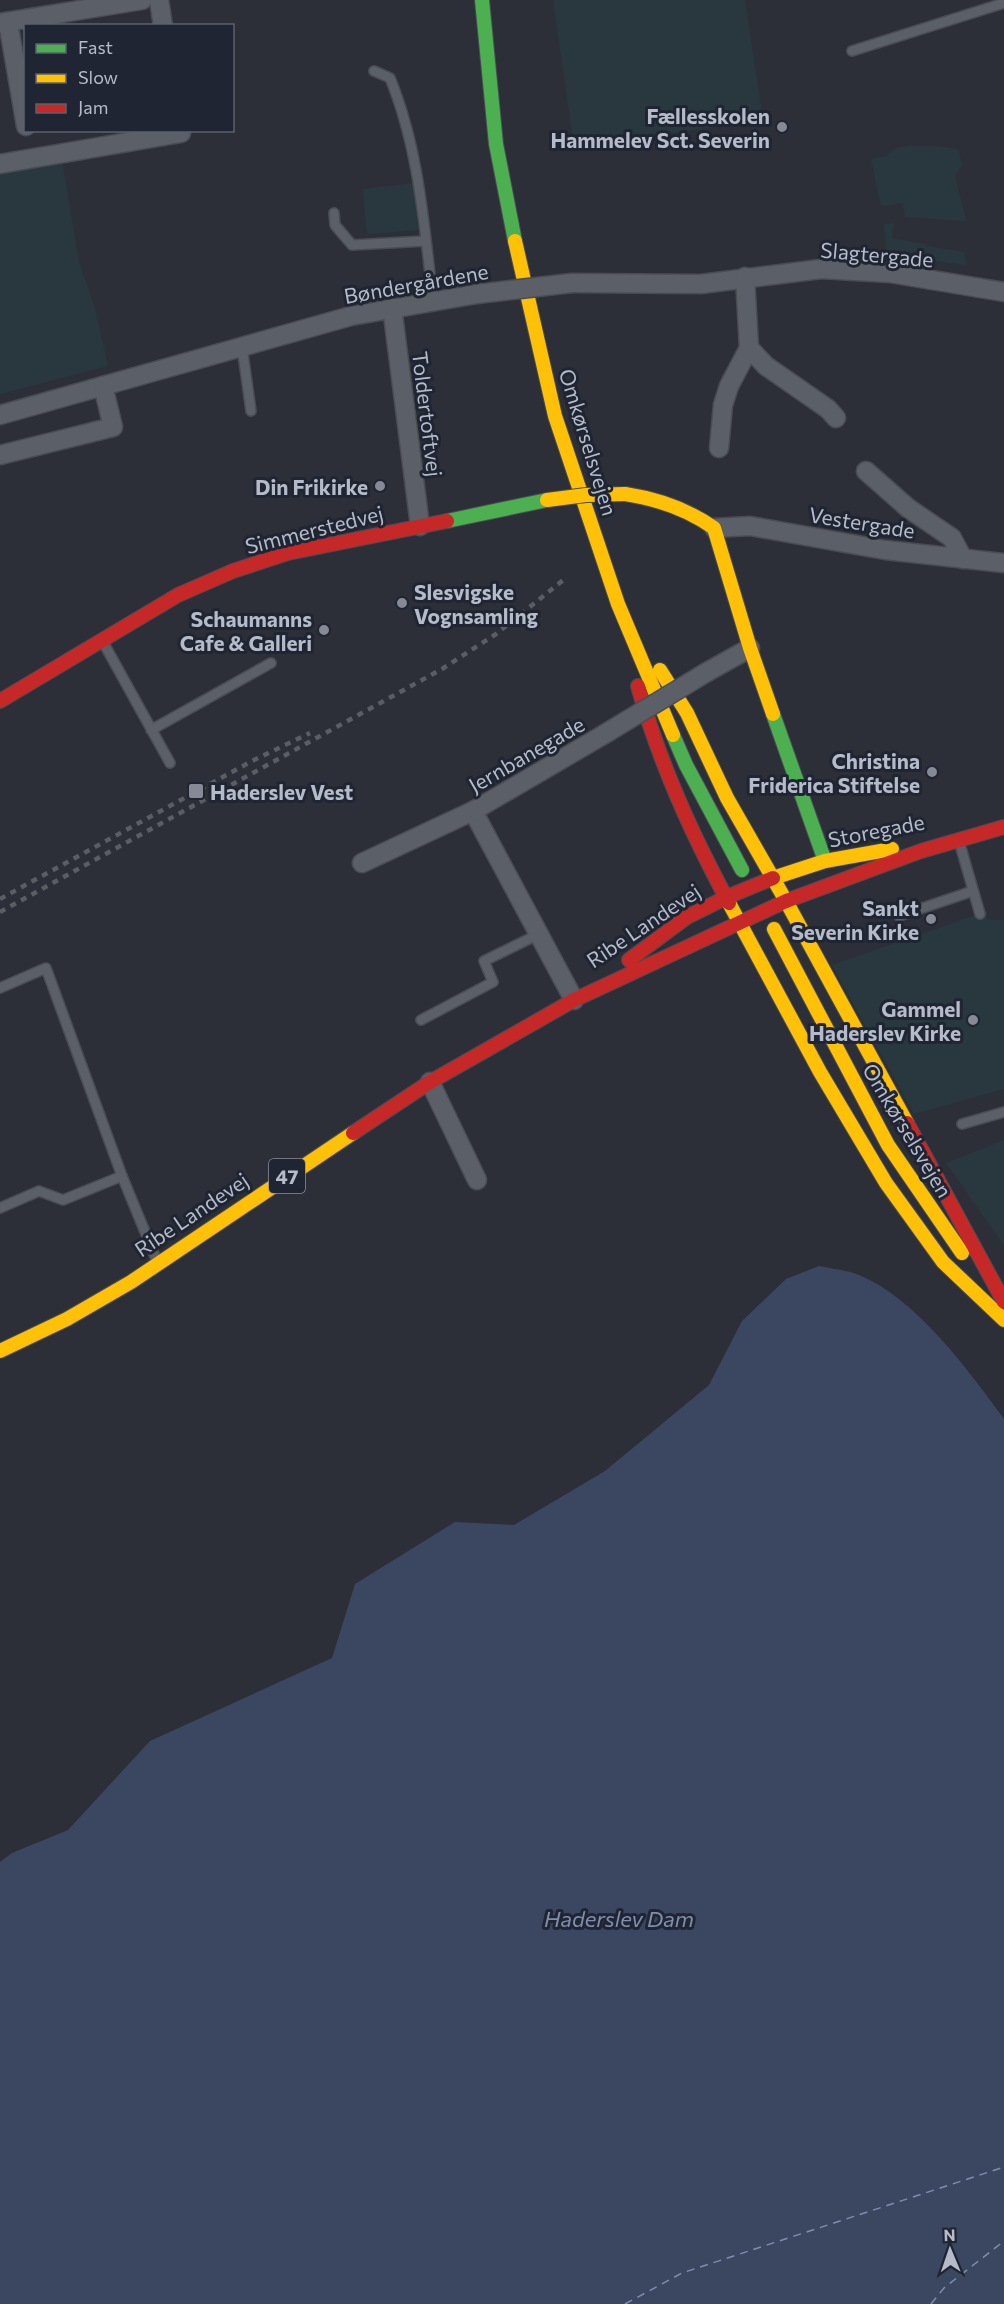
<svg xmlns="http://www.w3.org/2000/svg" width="1004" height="2304" font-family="Commissioner,sans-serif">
	<rect width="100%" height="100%" fill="#2c2f38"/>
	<g fill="#29383e">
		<path d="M 553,0 L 745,0 L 763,120 L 574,147 Z"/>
		<path d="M 937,146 L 958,149 L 962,165 L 955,175 L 966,221 L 905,217 L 903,203 L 881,206 L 871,159 L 887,156 C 895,141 922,147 937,146 Z"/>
		<path d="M 62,161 L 79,263 L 94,305 L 108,366 L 0,394 L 0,173 Z"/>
		<path d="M 414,183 L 418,230 L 367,234 L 363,189 Z"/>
		<path d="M 894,223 L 892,238 L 926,244 L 926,246 L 959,251 L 964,253 L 966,265 L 893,255 L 886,250 L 884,224 Z"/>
		<path d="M 987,911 L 987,920 L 1004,920 L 1004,1089 L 914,1114 L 832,965 Z"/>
		<path d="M 1004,1140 L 1004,1245 L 946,1163 Z"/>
	</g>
	<path fill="#3b4761" d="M 819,1266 C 832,1269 847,1270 859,1275 C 917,1299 968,1370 1004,1419 L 1004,2304 L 0,2304 L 0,1862 L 12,1853 L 68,1830 L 150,1741 L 332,1658 L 355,1584 L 455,1522 L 514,1525 L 605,1471 L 709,1385 L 742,1321 L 786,1279 Z"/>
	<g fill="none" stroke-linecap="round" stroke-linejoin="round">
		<g stroke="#7f8eae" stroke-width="1.5" stroke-dasharray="8 6" stroke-linecap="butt">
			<path d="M 625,2304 L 682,2273 L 1004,2167"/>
			<path d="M 931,2304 L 944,2288 L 1004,2241"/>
		</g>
		<g stroke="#4a4c53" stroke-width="12">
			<g id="lane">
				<path d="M 852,51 L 1004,3"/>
				<path d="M 374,71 L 390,78 C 419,149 424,225 433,300"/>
				<path d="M 334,213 L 335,225 L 352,245 L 426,241"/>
				<path d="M 242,347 L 251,411"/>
				<path d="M 103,642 L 170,763"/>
				<path d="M 151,730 L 271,663"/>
				<path d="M 959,841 L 980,914"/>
				<path d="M 899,916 L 973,891"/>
				<path d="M 0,988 L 46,968 L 122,1176 L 157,1261"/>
				<path d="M 421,1020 L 493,982 L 484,961 L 539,934"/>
				<path d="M 962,1124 L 1004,1112"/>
				<path d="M 0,1208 L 39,1191 L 63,1200 L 122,1176"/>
			</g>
		</g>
		<g stroke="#4a4c53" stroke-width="21">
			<g id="street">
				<path d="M 159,0 L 163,26"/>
				<path d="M 8,22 L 26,126"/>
				<path d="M 0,23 L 142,0"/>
				<path d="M 0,164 L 181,133 L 181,130"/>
				<path d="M 572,283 L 701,284 L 821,269 L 890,273 L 1004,292"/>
				<path d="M 392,307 L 420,526"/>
				<path d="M 749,348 L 766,366 L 828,409 L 836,418"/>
				<path d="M 0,415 L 351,316 L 477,294"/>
				<path d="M 719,448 L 723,405 L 729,386 L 749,348 L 745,277"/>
				<path d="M 0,455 L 113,427 L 103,386"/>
				<path d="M 866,471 L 908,508 L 952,538 L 963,559"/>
				<path d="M 714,528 L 750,526 L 885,550 L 1004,563"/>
				<path d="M 707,672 L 750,648"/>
				<path d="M 473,811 L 574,1000"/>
				<path d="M 362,863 L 473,811 L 603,735"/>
				<path d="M 430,1082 L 477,1180"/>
			</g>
		</g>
		<g stroke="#4a4c53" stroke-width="16">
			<g id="fast">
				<path d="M 482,0 L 496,144 L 515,241"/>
				<path d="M 447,521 L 547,500"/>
				<path d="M 773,714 L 825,861"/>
				<path d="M 673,735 L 686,765 L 742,870"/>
			</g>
		</g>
		<g stroke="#4a4c53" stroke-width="16">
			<g id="slow">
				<path d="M 515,241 L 555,416 L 618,604 L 673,735"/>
				<path d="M 625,494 C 658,499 687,509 714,528 L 750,648 L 773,714"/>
				<path d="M 660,670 L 687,713 L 727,798 L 786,901 L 907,1123"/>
				<path d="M 773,878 L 825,861 L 892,849"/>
				<path d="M 729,903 L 820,1072 L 886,1183 L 943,1262 L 1004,1320"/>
				<path d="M 774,929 L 888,1145 L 962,1253"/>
				<path d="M 0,1351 L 67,1319 L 131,1282 L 353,1133"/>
			</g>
		</g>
		<g stroke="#4a4c53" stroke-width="16">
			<g id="jam">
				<path d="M 638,686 C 659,762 691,833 729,903"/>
				<path d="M 0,701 L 178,595 L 233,571 L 288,553 L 447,521"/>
				<path d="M 786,901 L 921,851 L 1004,827"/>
				<path d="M 629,960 L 687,917 L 727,897 L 773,878"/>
				<path d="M 907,1123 L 1004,1302"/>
				<path d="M 353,1133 L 430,1082 L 574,1000 L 786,901"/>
			</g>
		</g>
		<use href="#lane" stroke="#5b5f67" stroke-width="9"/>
		<use href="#street" stroke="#5b5f67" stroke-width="18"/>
		<use href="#fast" stroke="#4caf50" stroke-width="14"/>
		<use href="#slow" stroke="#ffc107" stroke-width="14"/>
		<use href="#jam" stroke="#c62828" stroke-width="14"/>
		<g stroke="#5a5d64" stroke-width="4.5" stroke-dasharray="6 6" stroke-linecap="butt">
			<path d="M 0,899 L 252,761 L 310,733"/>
			<path d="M 0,912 L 442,669 L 496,634 L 567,577"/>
		</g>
		<g stroke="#4a4c53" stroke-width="21" stroke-linecap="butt">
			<g id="street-bridge">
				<path d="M 477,294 L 572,283"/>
				<path d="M 603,735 L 707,672"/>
			</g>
		</g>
		<g stroke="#4a4c53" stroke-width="16" stroke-linecap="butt">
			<path id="slow-bridge" d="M 547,500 L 586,495 L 625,494"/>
		</g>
		<use href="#street-bridge" stroke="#5b5f67" stroke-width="18"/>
		<use href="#slow-bridge" stroke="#ffc107" stroke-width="14"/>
	</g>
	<g fill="#868a96" stroke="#1f2533" stroke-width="2">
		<circle cx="782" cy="127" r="6"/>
		<circle cx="380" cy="486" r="6"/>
		<circle cx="402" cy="603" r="6"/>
		<circle cx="324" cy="630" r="6"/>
		<circle cx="932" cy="772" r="6"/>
		<rect x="188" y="783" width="16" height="16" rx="3"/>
		<circle cx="931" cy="919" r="6"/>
		<circle cx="973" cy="1020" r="6"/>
	</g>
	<g text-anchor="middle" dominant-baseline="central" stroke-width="6" stroke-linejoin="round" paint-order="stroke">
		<rect fill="#1f2533" stroke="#898e9c" stroke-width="1.5" x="269" y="1159" width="36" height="34" rx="4.5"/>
		<g font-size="20" font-weight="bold" fill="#b6bbc9">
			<text x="287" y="1176">47</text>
		</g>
		<g font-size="21" font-weight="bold" fill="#b6bbc9" stroke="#1f2533" text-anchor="end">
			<text x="770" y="115">Fællesskolen<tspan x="770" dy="24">Hammelev Sct. Severin</tspan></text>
			<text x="368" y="486">Din Frikirke</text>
			<text x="414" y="591" text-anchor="start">Slesvigske<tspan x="414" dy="24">Vognsamling</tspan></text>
			<text x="312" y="618">Schaumanns<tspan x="312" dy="24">Cafe &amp; Galleri</tspan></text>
			<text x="920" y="760">Christina<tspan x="920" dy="24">Friderica Stiftelse</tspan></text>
			<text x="210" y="791" text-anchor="start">Haderslev Vest</text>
			<text x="919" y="907">Sankt<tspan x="919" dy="24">Severin Kirke</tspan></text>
			<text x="961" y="1008">Gammel<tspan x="961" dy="24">Haderslev Kirke</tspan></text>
		</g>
		<g font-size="21" fill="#b6bbc9" stroke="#1f2533">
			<text transform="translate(877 254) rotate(5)">Slagtergade</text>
			<text transform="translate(416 283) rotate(-10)">Bøndergårdene</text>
			<text transform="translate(428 414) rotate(83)">Toldertoftvej</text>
			<text transform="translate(589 442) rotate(73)">Omkørselsvejen</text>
			<text transform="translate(862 522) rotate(9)">Vestergade</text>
			<text transform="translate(314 529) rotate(-14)">Simmerstedvej</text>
			<text transform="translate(526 754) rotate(-30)">Jernbanegade</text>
			<text transform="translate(876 830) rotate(-11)">Storegade</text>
			<text transform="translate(643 925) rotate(-34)">Ribe Landevej</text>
			<text transform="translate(908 1130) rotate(59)">Omkørselsvejen</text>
			<text transform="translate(191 1214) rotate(-34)">Ribe Landevej</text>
		</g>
		<g font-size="22" font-style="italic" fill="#7f8eae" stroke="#1f2533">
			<text x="619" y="1918">Haderslev Dam</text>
		</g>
	</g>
	<rect x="24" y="24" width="210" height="108" fill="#1f2533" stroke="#5b616f" stroke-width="1.5"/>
	<rect x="36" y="44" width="30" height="9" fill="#4caf50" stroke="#5b616f" stroke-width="1.5"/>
	<text x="78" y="54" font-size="18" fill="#b6bbc9">Fast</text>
	<rect x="36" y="74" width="30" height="9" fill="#ffc107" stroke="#5b616f" stroke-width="1.5"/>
	<text x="78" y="84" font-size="18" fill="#b6bbc9">Slow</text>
	<rect x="36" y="104" width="30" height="9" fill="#c62828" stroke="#5b616f" stroke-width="1.5"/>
	<text x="78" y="114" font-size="18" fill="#b6bbc9">Jam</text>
	<g transform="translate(950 2250) rotate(358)" stroke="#1f2533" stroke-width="4.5" paint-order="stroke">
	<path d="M0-4.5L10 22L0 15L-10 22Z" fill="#b6bbc9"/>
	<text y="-9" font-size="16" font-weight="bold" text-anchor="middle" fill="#b6bbc9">N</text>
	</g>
</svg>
